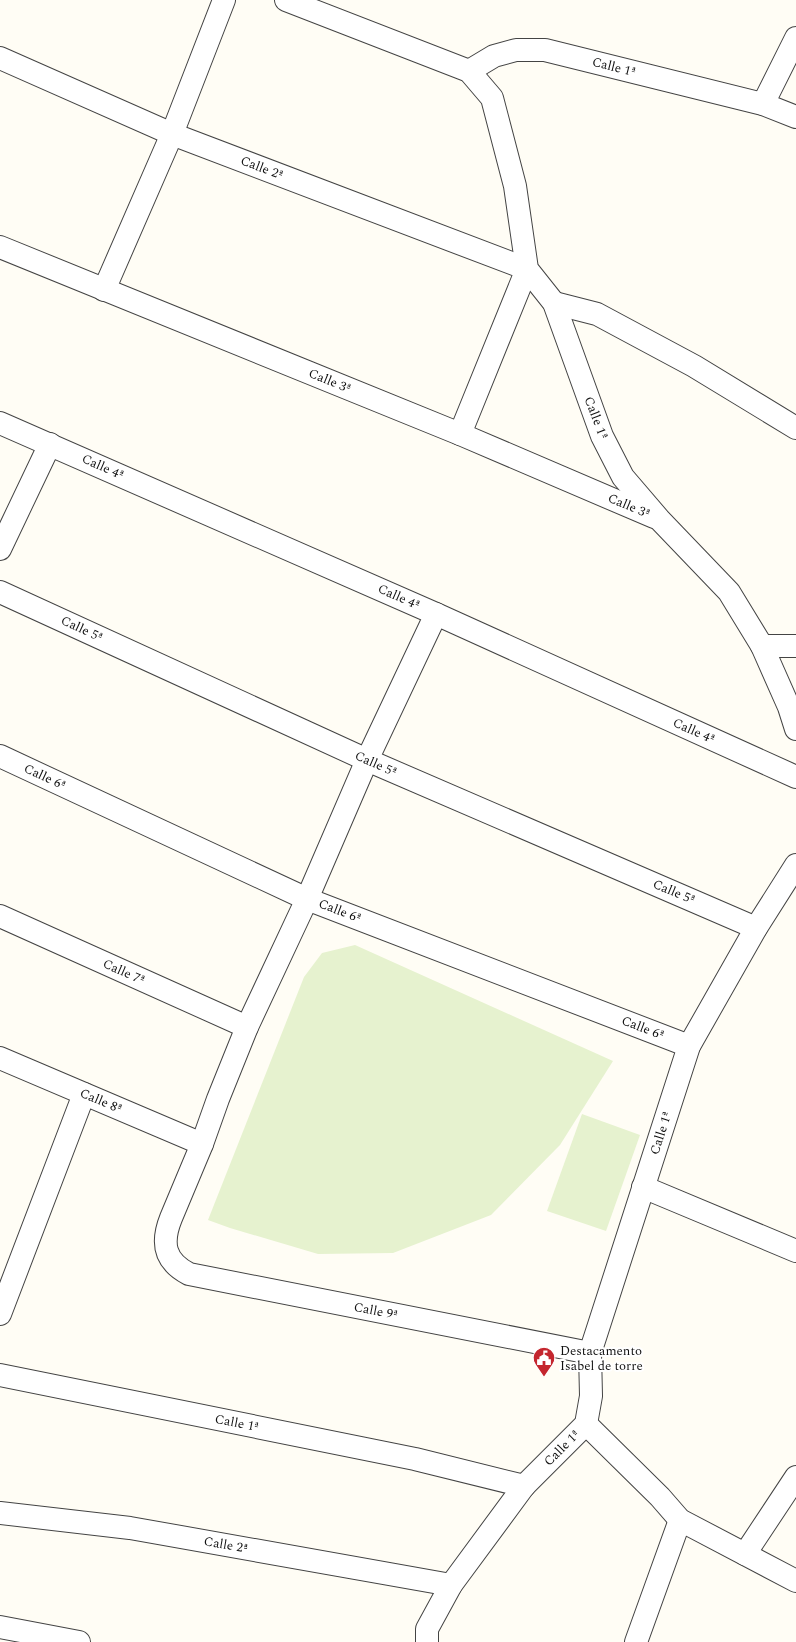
<svg xmlns="http://www.w3.org/2000/svg" width="796" height="1642" font-family="Spectral,serif">
	<rect width="100%" height="100%" fill="#fffdf5"/>
	<g fill="#e6f2cf">
		<path d="M 355,945 L 613,1061 L 560,1145 L 491,1215 L 393,1253 L 318,1254 L 230,1228 L 208,1220 L 304,977 L 322,953 Z"/>
		<path d="M 582,1114 L 640,1135 L 606,1231 L 547,1211 Z"/>
	</g>
	<g fill="none" stroke-linecap="round" stroke-linejoin="round">
		<g stroke="#444" stroke-width="24">
			<g id="minor">
				<path d="M 286,0 L 469,71 L 492,98 L 515,186 L 527,269 L 554,303 L 602,436 L 623,477 L 659,519 L 729,592 L 762,646 L 789,707 L 796,729"/>
				<path d="M 0,58 L 172,134 L 527,269 L 460,434"/>
				<path d="M 469,71 L 494,56 L 516,50 L 545,50 L 763,104 L 796,117"/>
				<path d="M 763,104 L 796,38"/>
				<path d="M 0,247 L 460,434 L 654,517"/>
				<path d="M 104,290 L 172,134 L 224,0"/>
				<path d="M 554,303 L 597,314 L 694,366 L 796,428"/>
				<path d="M 0,423 L 436,614 L 796,777"/>
				<path d="M 0,549 L 50,444"/>
				<path d="M 0,592 L 367,760 L 756,928"/>
				<path d="M 436,614 L 367,760 L 307,899 L 247,1027 L 218,1099 L 202,1144 L 171,1218 C 161,1243 164,1261 189,1274 L 590,1353"/>
				<path d="M 762,646 L 796,646"/>
				<path d="M 0,756 L 307,899 L 689,1046"/>
				<path d="M 0,916 L 247,1027"/>
				<path d="M 0,1058 L 202,1144"/>
				<path d="M 643,1187 L 796,1251"/>
				<path d="M 0,1314 L 84,1094"/>
				<path d="M 0,1375 L 415,1459 L 524,1486"/>
				<path d="M 586,1424 L 660,1497 L 680,1520 L 796,1581"/>
				<path d="M 0,1513 L 130,1528 L 451,1585"/>
				<path d="M 745,1554 L 796,1477"/>
				<path d="M 0,1627 L 79,1642"/>
				<path d="M 427,1642 L 427,1629 L 451,1585 L 524,1486 L 586,1424 L 591,1396 L 590,1353 L 689,1046 L 756,928 L 796,865"/>
				<path d="M 636,1642 L 680,1520"/>
			</g>
		</g>
		<use href="#minor" stroke="#fff" stroke-width="22"/>
	</g>
	<defs>
		<g id="civic-pin" transform="scale(1.15)"><path d="M0 17L-7.5 6A9.5 9.5 0 1 1 7.5 6Z" fill="#c4262e" stroke="#fff"/><path d="M-.6-6.5H3V-4.5H.6V-3L4-1V1h2V6H-6V1h2V-1L-.6-3ZM-1.2 2.5V6h2.4V2.5Z" fill="#fff"/></g>
	</defs>
	<g fill-rule="evenodd">
		<use href="#civic-pin" x="544" y="1358"/>
	</g>
	<g text-anchor="middle" dominant-baseline="central" stroke-width="4" stroke-linejoin="round" paint-order="stroke">
		<g font-size="13" fill="#111" stroke="#fff">
			<text transform="translate(614 67) rotate(14)">Calle 1ª</text>
			<text transform="translate(262 168) rotate(21)">Calle 2ª</text>
			<text transform="translate(330 381) rotate(22)">Calle 3ª</text>
			<text transform="translate(596 418) rotate(69)">Calle 1ª</text>
			<text transform="translate(103 467) rotate(24)">Calle 4ª</text>
			<text transform="translate(629 506) rotate(23)">Calle 3ª</text>
			<text transform="translate(399 597) rotate(24)">Calle 4ª</text>
			<text transform="translate(82 629) rotate(25)">Calle 5ª</text>
			<text transform="translate(694 731) rotate(24)">Calle 4ª</text>
			<text transform="translate(376 764) rotate(24)">Calle 5ª</text>
			<text transform="translate(45 777) rotate(25)">Calle 6ª</text>
			<text transform="translate(674 892) rotate(23)">Calle 5ª</text>
			<text transform="translate(340 911) rotate(21)">Calle 6ª</text>
			<text transform="translate(124 972) rotate(24)">Calle 7ª</text>
			<text transform="translate(643 1028) rotate(21)">Calle 6ª</text>
			<text transform="translate(101 1101) rotate(23)">Calle 8ª</text>
			<text transform="translate(661 1133) rotate(-72)">Calle 1ª</text>
			<text transform="translate(376 1311) rotate(11)">Calle 9ª</text>
			<text transform="translate(237 1423) rotate(11)">Calle 1ª</text>
			<text transform="translate(562 1448) rotate(-45)">Calle 1ª</text>
			<text transform="translate(226 1545) rotate(10)">Calle 2ª</text>
		</g>
		<g font-size="13" fill="#111" stroke="#fff" text-anchor="start">
			<text x="560" y="1351">Destacamento<tspan x="560" dy="15">Isabel de torre</tspan></text>
		</g>
	</g>
</svg>
